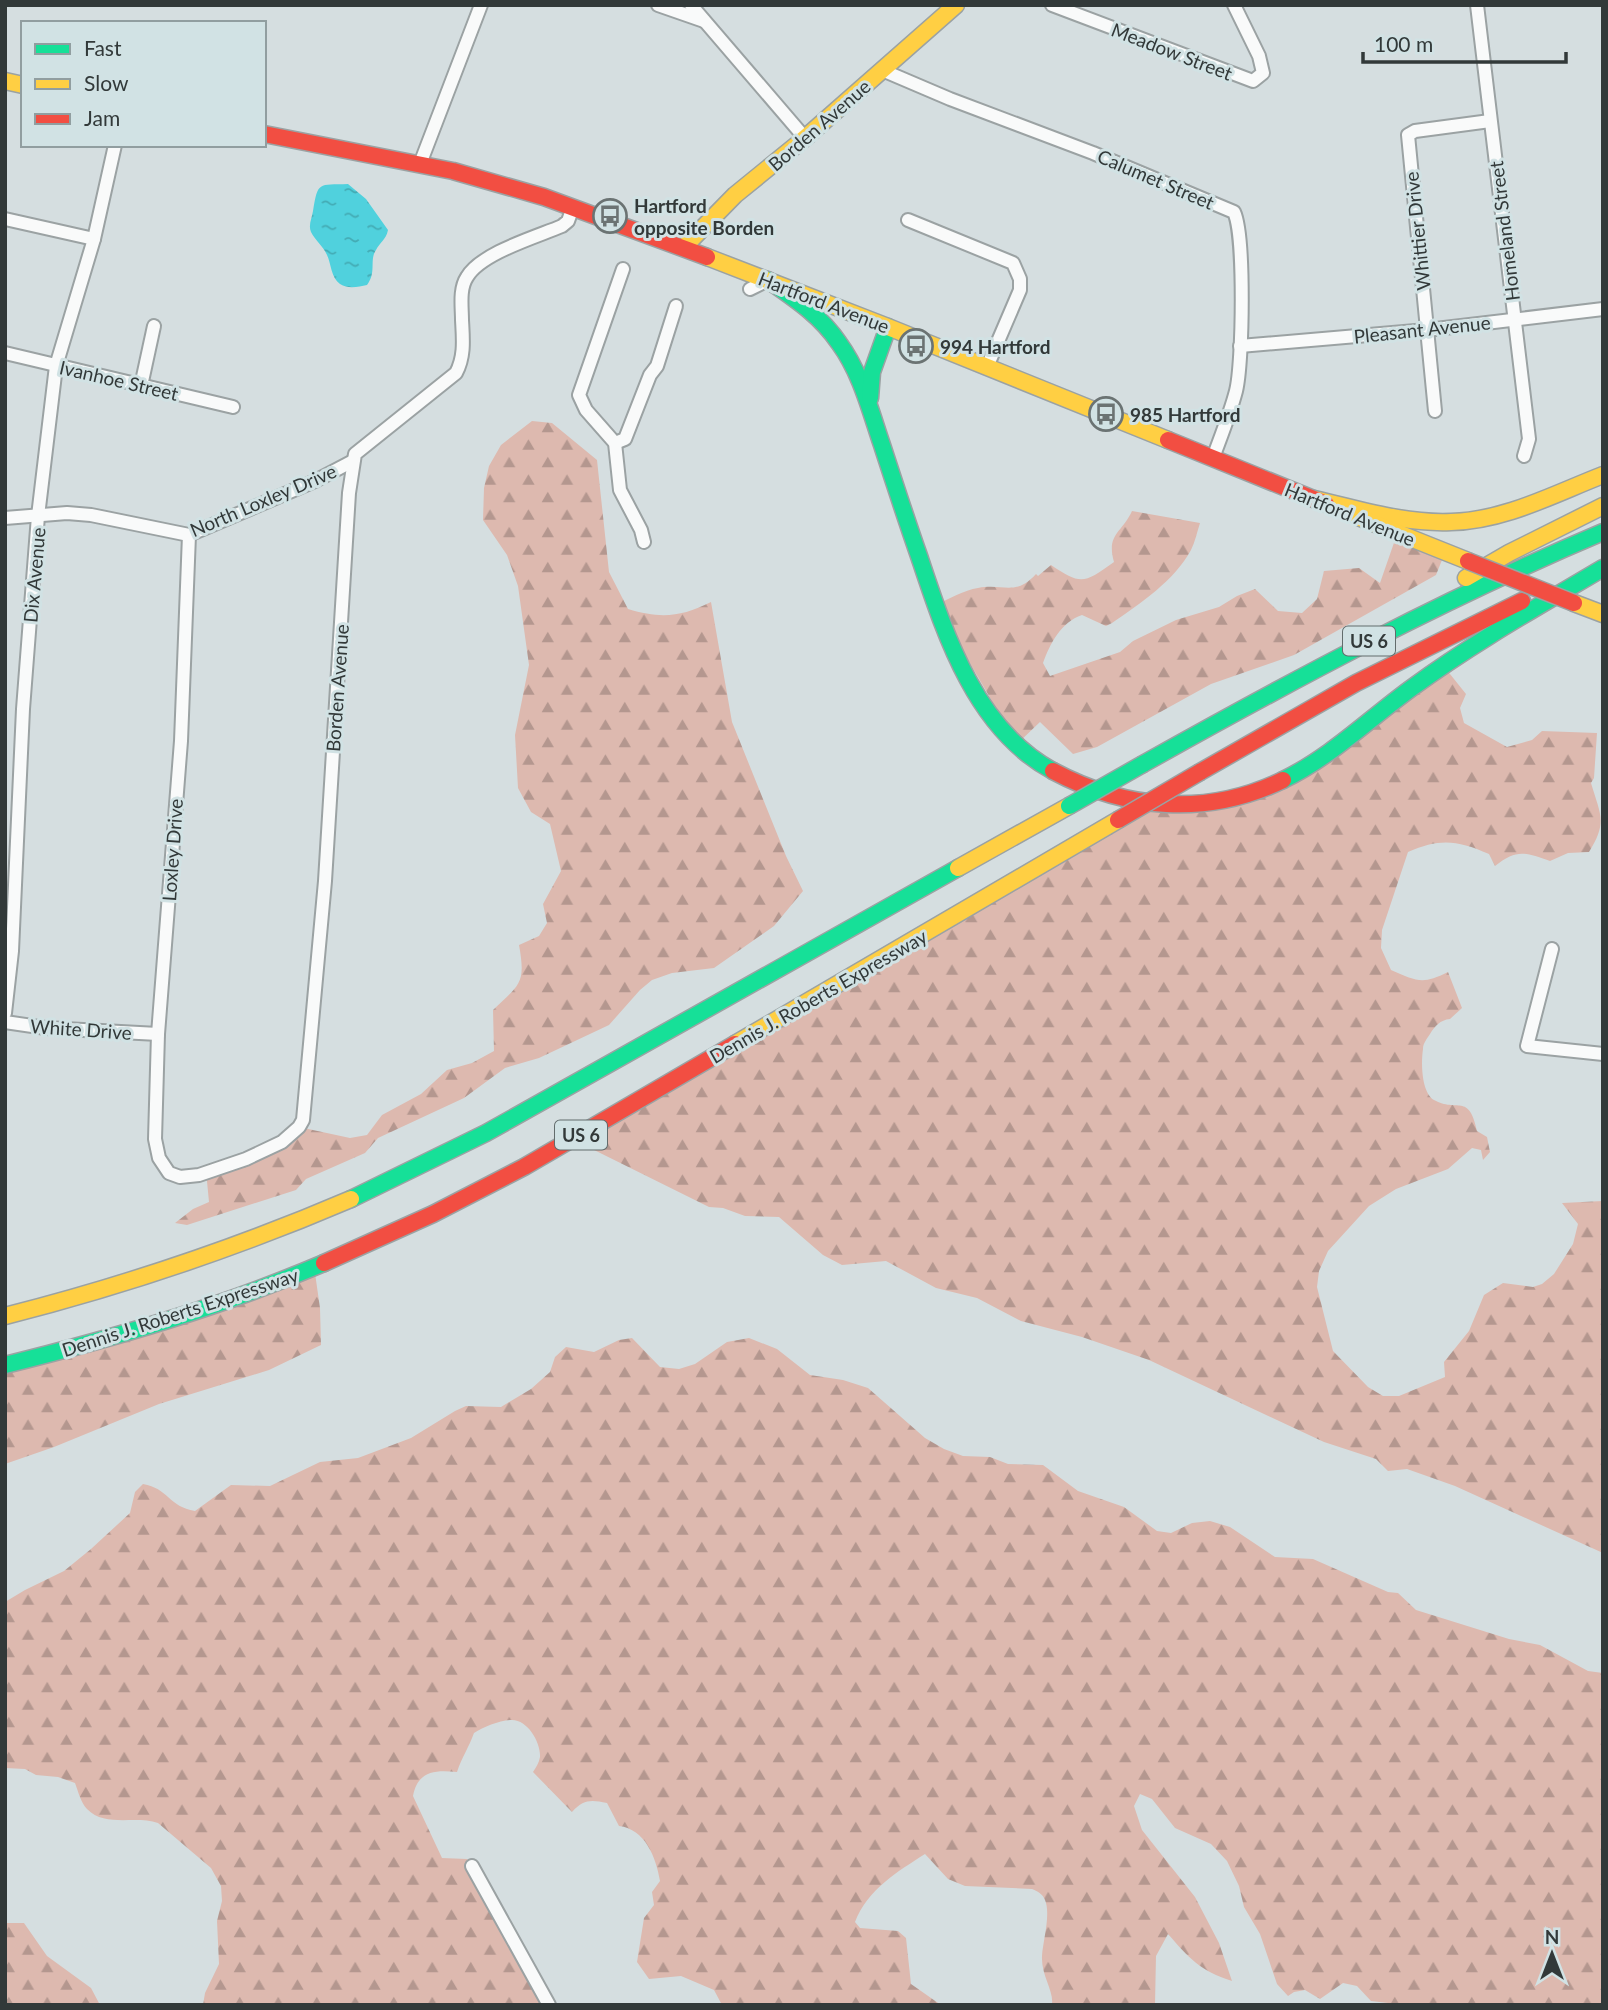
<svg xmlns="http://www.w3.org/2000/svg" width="1608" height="2010" font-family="Lato,sans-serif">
	<defs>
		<pattern id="forest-firs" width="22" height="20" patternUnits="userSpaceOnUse" patternTransform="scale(1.75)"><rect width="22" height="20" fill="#ddb9af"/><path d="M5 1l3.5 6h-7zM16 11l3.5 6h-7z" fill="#b4978f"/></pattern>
		<pattern id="water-ripples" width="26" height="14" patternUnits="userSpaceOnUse" patternTransform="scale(1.75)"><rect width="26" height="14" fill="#50d1dd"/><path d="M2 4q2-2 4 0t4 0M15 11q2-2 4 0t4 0" fill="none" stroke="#43abb4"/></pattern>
	</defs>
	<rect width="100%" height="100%" fill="#d5dee0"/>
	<g fill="url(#forest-firs)">
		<path d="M 532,421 L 552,423 L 597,460 L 609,572 L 628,609 C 661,619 681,617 711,602 L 732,722 L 786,856 L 803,891 L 774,926 L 714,968 L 672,973 L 652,980 L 640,990 L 609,1025 L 539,1058 L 505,1068 L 464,1098 L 378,1138 L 365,1153 L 306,1179 L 296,1190 L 187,1225 L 175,1223 L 193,1209 L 209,1202 L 206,1171 L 243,1159 L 299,1127 L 350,1138 L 367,1135 L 382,1115 L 421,1094 L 447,1070 L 472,1063 L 494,1051 L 493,1010 C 520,984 526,984 519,945 L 539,936 L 547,923 L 543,904 L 561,871 L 550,824 L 531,812 L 518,788 L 515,735 L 529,665 L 518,586 L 507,555 L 483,520 L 484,488 L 489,466 L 501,445 Z"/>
		<path d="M 1132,511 L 1200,523 C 1197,532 1195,542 1191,550 C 1174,581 1141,603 1112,623 L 1106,626 L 1082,615 C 1061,622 1050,644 1043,663 L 1050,676 L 1120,652 L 1133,641 L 1176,620 L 1219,607 L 1237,596 L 1255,589 L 1278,611 L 1302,613 L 1317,599 L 1324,571 L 1359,568 L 1380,583 L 1396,537 L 1444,555 L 1436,575 L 1294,655 L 1211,684 L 1097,747 L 1073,754 L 1040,722 L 1017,744 L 936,605 C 949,599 964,590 978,588 C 1004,583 1015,597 1036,574 L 1038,576 L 1051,565 C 1082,586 1084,583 1114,562 C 1106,534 1122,533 1132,511 Z"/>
		<path d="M 1446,669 L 1466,694 L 1460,708 L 1464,723 L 1507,747 L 1532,740 L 1542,731 L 1597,733 L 1594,778 L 1591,783 C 1600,814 1608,822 1589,852 L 1568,853 L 1550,861 C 1524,852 1517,849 1495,866 L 1489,854 C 1457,840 1440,838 1408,852 L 1382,930 L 1381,948 L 1391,970 C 1417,981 1422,985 1448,972 L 1462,1008 L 1450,1019 C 1440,1020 1435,1026 1430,1034 C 1427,1039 1423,1043 1423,1049 C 1421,1062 1421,1092 1434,1100 C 1457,1113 1469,1092 1477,1131 L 1487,1137 L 1490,1152 L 1483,1160 L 1481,1150 L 1472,1148 L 1448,1169 L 1396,1189 L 1369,1206 L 1328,1251 L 1319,1271 L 1317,1287 L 1333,1351 L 1368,1387 L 1383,1396 L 1399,1396 L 1445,1377 L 1444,1362 L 1469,1331 L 1484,1295 L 1503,1283 L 1533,1287 L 1542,1284 L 1554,1274 L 1573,1244 L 1578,1224 L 1562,1203 L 1603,1201 L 1603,1553 L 1455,1486 L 1407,1469 L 1388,1471 L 1376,1459 L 1324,1442 L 1149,1360 L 1082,1337 L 1021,1321 L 977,1298 L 936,1288 L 886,1261 L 842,1265 L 823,1255 L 779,1217 L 745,1216 L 723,1208 L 709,1207 L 580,1143 L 1145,810 L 1241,803 Z"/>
		<path d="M 315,1273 L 320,1308 L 321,1345 L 269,1370 L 159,1404 L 54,1447 L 5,1464 L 5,1365 Z"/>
		<path d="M 632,1338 L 660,1367 L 679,1369 L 695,1364 L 727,1342 L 749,1338 L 777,1349 L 810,1375 L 843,1380 L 868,1388 L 925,1438 L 944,1449 L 963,1456 L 990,1457 L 1008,1464 L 1043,1465 L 1078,1491 L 1124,1507 L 1157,1531 L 1171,1533 L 1192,1523 L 1210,1521 L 1230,1527 L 1275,1557 L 1313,1559 L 1388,1592 L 1398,1593 L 1416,1610 L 1509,1639 L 1540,1645 L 1588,1671 L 1603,1673 L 1603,2005 L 1405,2005 L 1371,2001 L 1357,1986 L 1343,1983 L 1320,1999 L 1305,1990 L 1294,1992 L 1288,1996 L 1277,1984 L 1260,1934 L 1244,1907 L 1239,1886 L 1227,1861 L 1211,1844 L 1175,1828 L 1152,1799 L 1140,1794 L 1134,1806 L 1142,1830 L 1195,1897 L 1219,1943 L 1232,1981 C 1200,1971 1189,1958 1168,1934 L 1156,1956 L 1155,2005 L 1052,2005 C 1054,1990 1041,1976 1042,1956 C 1043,1941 1051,1914 1045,1900 C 1043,1894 1037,1891 1032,1889 L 965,1886 L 948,1879 L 925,1854 C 897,1872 868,1889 855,1922 L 860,1928 L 898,1931 L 906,1938 L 911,1984 L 941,2005 L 722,2005 L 714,1990 L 681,1976 L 649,1979 L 637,1962 L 644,1918 L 654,1905 L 652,1892 L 660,1881 C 656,1857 645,1829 619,1826 L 607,1803 C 591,1800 584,1799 572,1812 L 533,1772 C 536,1767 539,1763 540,1757 C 541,1743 528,1720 512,1720 C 500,1720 484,1727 474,1733 C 469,1747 462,1757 457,1772 C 436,1770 418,1770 413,1796 L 442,1858 L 467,1859 L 478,1873 L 550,2005 L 203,2005 L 205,1993 L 219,1964 L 217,1921 L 222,1901 L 221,1886 L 211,1868 L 158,1823 C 136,1815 105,1828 87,1809 C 81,1803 78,1791 75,1783 L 58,1777 L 36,1775 L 25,1769 L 5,1768 L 5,1602 L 25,1590 L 64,1571 L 91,1549 L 130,1513 L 135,1492 L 143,1484 C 168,1488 169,1507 195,1511 L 231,1485 L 270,1486 L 320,1462 L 358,1458 L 411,1438 L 455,1411 L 466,1406 L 501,1407 L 531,1389 L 550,1372 L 555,1357 L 566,1347 L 594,1352 L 619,1340 Z"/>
		<path d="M 5,1923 L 24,1923 L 47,1956 L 91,1988 L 100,2005 L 5,2005 Z"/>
	</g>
	<path fill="url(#water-ripples)" d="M 348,184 L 366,199 L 388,230 C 386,240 380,242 376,250 C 369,260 377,272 367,285 C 358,287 348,289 340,284 C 331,278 331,263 327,255 C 323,246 315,240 311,232 C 308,225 312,218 313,211 C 318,181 318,185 348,184 Z"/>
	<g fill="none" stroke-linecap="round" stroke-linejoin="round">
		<g stroke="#9ba2a3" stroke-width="16">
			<g id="street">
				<path d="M 658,5 L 704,21"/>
				<path d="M 691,5 L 805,138"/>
				<path d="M 1052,5 L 1253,81 L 1263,73 L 1259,56 L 1234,5"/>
				<path d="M 1477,5 L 1529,439 L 1524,456"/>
				<path d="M 882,70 L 950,99 L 1093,153 L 1234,212 C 1245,235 1243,363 1236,391 C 1230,414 1221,436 1213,458"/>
				<path d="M 420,164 L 481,5"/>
				<path d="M 5,219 L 94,239"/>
				<path d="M 908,220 L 1013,263 L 1020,279 L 1020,290 L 987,367"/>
				<path d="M 623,269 L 579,395 L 586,410 L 615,443 L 620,490 L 641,530 L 644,542"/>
				<path d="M 750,289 L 768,280"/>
				<path d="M 1240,346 L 1427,330 L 1603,309"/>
				<path d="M 5,353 L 233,407"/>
				<path d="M 141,386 L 154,326"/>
				<path d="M 1435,411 L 1408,135 L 1415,131 L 1490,121"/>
				<path d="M 615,443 L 625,439 L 650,375 L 657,366 L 676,306"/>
				<path d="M 5,518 L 67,513 L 91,515 L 189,535 L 315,481 L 353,461"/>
				<path d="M 189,535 L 181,741 L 158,1034 L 155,1139 L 159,1158 L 169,1173 L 180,1177 L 199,1175 L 246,1159 L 282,1142 L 299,1127 L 303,1120 L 325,881 L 349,493 L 355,454 L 456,373 C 465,356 463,339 462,320 C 462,307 459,289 467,277 C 481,253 536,237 562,226 L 568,221 L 573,207"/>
				<path d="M 1552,949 L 1527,1046 L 1603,1054"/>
				<path d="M 5,1013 L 12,951 L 23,709 L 38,516 L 56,366 L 94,239 L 115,145"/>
				<path d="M 5,1022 L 46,1028 L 158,1034"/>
				<path d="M 472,1866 L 549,2005"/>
			</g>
		</g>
		<g stroke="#9ba2a3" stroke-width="19">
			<g id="fast">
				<path d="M 768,280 C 794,298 821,316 839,343 C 861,373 870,410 882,445 C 894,482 906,519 919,556 C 945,634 975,729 1053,771"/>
				<path d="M 870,398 L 872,372 L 888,327"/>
				<path d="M 1143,764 C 1293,680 1444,599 1603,532"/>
				<path d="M 1283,780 C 1331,757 1370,718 1413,687 C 1473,643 1539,606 1603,568"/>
				<path d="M 351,1199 L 486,1133 L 958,868"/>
				<path d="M 5,1365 C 114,1338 221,1307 324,1263"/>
			</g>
		</g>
		<g stroke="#9ba2a3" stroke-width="19">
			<g id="slow">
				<path d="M 5,81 L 23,85"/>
				<path d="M 684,247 L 735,195 L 805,138 L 956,5"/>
				<path d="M 707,257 L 888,327 L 1168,440"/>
				<path d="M 1314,499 C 1359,509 1404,524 1451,522 C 1504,521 1554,494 1603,475"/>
				<path d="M 1358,517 L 1468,561"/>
				<path d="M 1466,578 L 1509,553 L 1603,506"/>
				<path d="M 1574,603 L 1603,614"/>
				<path d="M 958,868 L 1069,806"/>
				<path d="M 735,1044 L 1118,820"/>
				<path d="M 5,1316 C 123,1286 239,1247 351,1199"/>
			</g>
		</g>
		<g stroke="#9ba2a3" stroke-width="19">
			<g id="jam">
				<path d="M 264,134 L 453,171 L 544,197 L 707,257"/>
				<path d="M 1168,440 L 1326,504"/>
				<path d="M 1053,771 C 1126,810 1207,817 1283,780"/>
				<path d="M 1200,772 L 1356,683 L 1522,601"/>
				<path d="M 324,1263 L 433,1214 L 524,1167 L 735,1044"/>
			</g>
		</g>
		<use href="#street" stroke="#f9fafa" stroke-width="12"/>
		<use href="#fast" stroke="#16e098" stroke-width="16"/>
		<use href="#slow" stroke="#ffcf43" stroke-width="16"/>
		<use href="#jam" stroke="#f24e42" stroke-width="16"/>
		<g stroke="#9ba2a3" stroke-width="19" stroke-linecap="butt">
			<path id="fast-bridge" d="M 1069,806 L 1143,764"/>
		</g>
		<g stroke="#9ba2a3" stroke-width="19" stroke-linecap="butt">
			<g id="jam-bridge">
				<path d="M 1468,561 L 1574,603"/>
				<path d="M 1118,820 L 1200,772"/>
			</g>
		</g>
		<use href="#fast-bridge" stroke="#16e098" stroke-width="16"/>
		<use href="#jam-bridge" stroke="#f24e42" stroke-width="16"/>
	</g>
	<defs>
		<g id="bus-ring" transform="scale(1.75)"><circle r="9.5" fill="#d1e2e4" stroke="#6b7373" stroke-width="1.5"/><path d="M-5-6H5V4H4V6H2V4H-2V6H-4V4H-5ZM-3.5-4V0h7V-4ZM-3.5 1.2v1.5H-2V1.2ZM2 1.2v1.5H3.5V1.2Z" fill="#6b7373"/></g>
	</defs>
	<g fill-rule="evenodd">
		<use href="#bus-ring" x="610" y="216"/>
		<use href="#bus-ring" x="916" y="346"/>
		<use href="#bus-ring" x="1106" y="414"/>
	</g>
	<g text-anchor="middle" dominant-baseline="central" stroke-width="6" stroke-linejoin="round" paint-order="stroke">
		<g fill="#d1e2e4" stroke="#626c6c" stroke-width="2">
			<rect x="1343" y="626.5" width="52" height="29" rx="5"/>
			<rect x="555" y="1120.5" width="52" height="29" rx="5"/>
		</g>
		<g font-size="18" font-weight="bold" fill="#323939">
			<text x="1369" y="641">US 6</text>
			<text x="581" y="1135">US 6</text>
		</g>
		<g font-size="19" fill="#323939" stroke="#d1e2e4">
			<text transform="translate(1172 51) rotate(21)">Meadow Street</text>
			<text transform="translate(819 125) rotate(-41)">Borden Avenue</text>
			<text transform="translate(1156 179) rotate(23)">Calumet Street</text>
			<text transform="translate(1417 231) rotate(-96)">Whittier Drive</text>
			<text transform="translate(1504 231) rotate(-97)">Homeland Street</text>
			<text transform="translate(824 302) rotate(21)">Hartford Avenue</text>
			<text transform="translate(1422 329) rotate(-6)">Pleasant Avenue</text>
			<text transform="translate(119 380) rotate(13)">Ivanhoe Street</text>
			<text transform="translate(263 500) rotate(-23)">North Loxley Drive</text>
			<text transform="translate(1350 514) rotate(22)">Hartford Avenue</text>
			<text transform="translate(34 575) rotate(-85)">Dix Avenue</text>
			<text transform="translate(337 688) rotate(-86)">Borden Avenue</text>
			<text transform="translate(172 850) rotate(-86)">Loxley Drive</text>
			<text transform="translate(818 996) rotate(-30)">Dennis J. Roberts Expressway</text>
			<text transform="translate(81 1029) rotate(4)">White Drive</text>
			<text transform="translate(180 1312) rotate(-18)">Dennis J. Roberts Expressway</text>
		</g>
		<g font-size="19" font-weight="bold" fill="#323939" stroke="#d1e2e4" text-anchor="start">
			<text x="634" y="205">Hartford<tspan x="634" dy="22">opposite Borden</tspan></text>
			<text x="940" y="346">994 Hartford</text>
			<text x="1130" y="414">985 Hartford</text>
		</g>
	</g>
	<rect width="1608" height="2010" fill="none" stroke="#323939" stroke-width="14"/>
	<rect x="21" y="21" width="245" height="126" fill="#d1e2e4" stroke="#919ea0" stroke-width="2"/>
	<rect x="35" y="44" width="35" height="10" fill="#16e098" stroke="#919ea0" stroke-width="2"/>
	<text x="84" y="56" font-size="21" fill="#323939">Fast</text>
	<rect x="35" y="79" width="35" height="10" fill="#ffcf43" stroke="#919ea0" stroke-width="2"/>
	<text x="84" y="91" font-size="21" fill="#323939">Slow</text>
	<rect x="35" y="114" width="35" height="10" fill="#f24e42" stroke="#919ea0" stroke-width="2"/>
	<text x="84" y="126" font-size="21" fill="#323939">Jam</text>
	<g transform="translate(1552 1954)" stroke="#d1e2e4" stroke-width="5" paint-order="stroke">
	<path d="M0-5L12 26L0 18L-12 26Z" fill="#323939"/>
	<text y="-10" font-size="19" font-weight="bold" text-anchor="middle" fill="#323939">N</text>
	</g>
	<path d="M1363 52v10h203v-10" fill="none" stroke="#323939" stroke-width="3.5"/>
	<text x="1374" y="52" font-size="21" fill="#323939" stroke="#d1e2e4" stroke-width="5" paint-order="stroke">100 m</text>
</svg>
